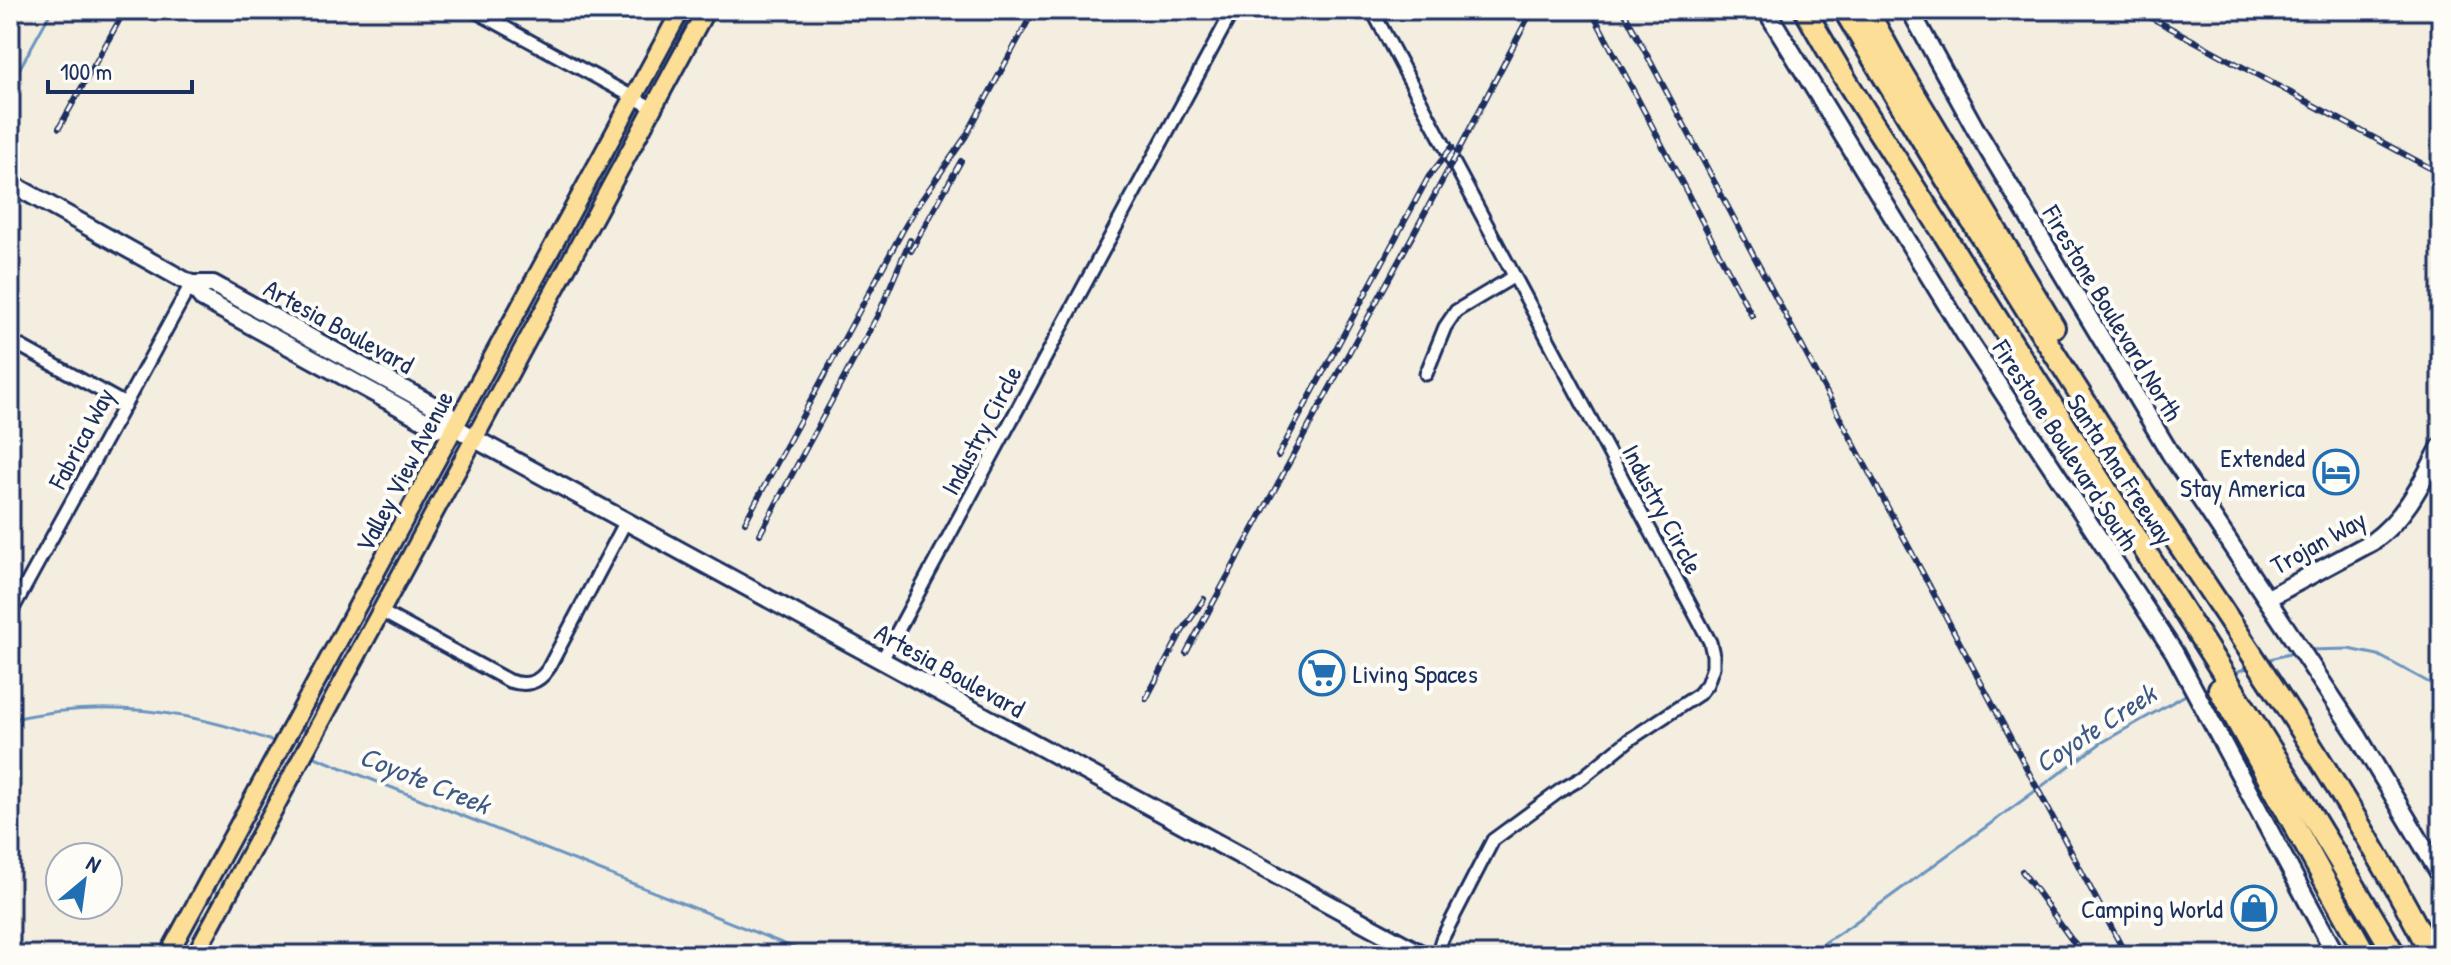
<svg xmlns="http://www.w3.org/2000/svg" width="2451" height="965" font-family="'Patrick Hand',sans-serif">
	<rect width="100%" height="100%" fill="#f4eee0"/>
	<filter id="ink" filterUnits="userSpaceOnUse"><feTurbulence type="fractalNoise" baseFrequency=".0125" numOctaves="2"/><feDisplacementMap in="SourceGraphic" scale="16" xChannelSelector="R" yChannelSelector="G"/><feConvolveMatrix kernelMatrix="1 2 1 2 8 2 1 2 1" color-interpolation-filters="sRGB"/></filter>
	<g filter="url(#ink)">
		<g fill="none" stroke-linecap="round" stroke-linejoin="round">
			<g stroke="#6a94bf" stroke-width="3">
				<path d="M 10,86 L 52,10"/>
				<path d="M 2308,650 L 2349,649 L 2378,655 L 2441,689"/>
				<path d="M 2266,660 L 2297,652"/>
				<path d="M 2232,674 L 2251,666"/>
				<path d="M 10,720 C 101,698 191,710 277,743"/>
				<path d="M 310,755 L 812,955"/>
				<path d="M 1806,955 L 1850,926 L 2101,743 L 2189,693"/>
			</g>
			<g stroke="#1b2f5e" stroke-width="17">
				<g id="street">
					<path d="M 473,10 L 653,108"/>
					<path d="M 1372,10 L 1710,642 L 1713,655 L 1713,667 L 1707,684 L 1699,694 L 1629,740 L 1582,778 L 1561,790 L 1493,840 L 1442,939 L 1437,955"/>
					<path d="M 20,346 L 125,404"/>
					<path d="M 1426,374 L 1445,327 L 1456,311 L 1513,277"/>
					<path d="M 382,612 L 509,681 C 526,686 538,684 548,669 L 626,521"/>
					<path d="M 10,614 L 191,284"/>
					<path d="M 882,660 L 1233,10"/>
				</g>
			</g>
			<g stroke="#1b2f5e" stroke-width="22">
				<g id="secondary">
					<path d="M 1766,10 L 1969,341 L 2174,652 L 2336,955"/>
					<path d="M 1910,10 L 1975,128 L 2170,453 L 2359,738 L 2441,876"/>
					<path d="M 10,183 L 191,284 L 203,299 L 438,428 L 455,427"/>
					<path d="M 191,284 L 213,284 L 447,413 L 455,427 L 475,439 L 1423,955"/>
					<path d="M 2268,598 L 2372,542 C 2407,516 2421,484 2441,446"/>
				</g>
			</g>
			<g stroke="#1b2f5e" stroke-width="22">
				<g id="primary">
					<path d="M 168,955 L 681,10"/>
					<path d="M 195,955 L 706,10"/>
				</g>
			</g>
			<g stroke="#1b2f5e" stroke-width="26">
				<g id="highway">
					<path d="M 1805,10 C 1846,85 1897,159 1942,231 C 2092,473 2252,709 2395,955"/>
					<path d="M 1844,10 C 1937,166 2032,321 2131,473 C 2236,631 2345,786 2432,955"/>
					<path d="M 1867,10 L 1900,70 L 2054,327"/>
					<path d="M 2219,689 L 2366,955"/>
				</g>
			</g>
			<use href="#street" stroke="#fdfcf7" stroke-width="11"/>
			<use href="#secondary" stroke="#fdfcf7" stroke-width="16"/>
			<use href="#primary" stroke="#fcde96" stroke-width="16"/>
			<use href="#highway" stroke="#fcde96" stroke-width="20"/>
			<g stroke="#1b2f5e" stroke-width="6">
				<g id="rail">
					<path d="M 1591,10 L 1752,316"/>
					<path d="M 1623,10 L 2126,955"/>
					<path d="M 2137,10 L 2441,174"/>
					<path d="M 59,128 L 125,10"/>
					<path d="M 911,251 L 961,161"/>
					<path d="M 1278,456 L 1429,176 L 1452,147"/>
					<path d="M 745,522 L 903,230 L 916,208 L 966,136 L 1034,10"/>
					<path d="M 760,534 L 879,313 L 910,240"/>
					<path d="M 1186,653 L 1453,161 L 1532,10"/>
					<path d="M 1146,699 L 1181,633 L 1204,599"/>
					<path d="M 2022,871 L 2071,939 L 2086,955"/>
				</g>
			</g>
			<use href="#rail" stroke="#fdfcf7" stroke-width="3" stroke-dasharray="9" stroke-linecap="butt"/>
		</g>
	</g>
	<defs>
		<g id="hotel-ring" transform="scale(2.3)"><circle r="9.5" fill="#fdfcf7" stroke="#1f6fb2" stroke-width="1.5"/><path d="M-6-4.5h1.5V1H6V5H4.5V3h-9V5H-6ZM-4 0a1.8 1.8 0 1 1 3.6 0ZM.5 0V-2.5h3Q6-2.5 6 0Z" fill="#1f6fb2"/></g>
		<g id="supermarket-ring" transform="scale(2.3)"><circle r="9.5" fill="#fdfcf7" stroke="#1f6fb2" stroke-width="1.5"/><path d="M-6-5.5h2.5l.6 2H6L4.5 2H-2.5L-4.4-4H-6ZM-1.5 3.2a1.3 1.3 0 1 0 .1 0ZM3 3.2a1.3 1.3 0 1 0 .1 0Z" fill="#1f6fb2"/></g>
		<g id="shop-ring" transform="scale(2.3)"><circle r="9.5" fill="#fdfcf7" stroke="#1f6fb2" stroke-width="1.5"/><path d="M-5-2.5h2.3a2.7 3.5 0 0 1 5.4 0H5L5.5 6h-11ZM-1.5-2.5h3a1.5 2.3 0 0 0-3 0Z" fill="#1f6fb2"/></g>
	</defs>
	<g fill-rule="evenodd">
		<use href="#hotel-ring" x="2336" y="472"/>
		<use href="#supermarket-ring" x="1322" y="673"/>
		<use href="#shop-ring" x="2254" y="908"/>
	</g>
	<g text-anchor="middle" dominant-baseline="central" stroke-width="8" stroke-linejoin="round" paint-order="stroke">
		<g font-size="26" fill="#1b2f5e" stroke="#fdfcf7">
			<text transform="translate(2113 313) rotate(59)">Firestone Boulevard North</text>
			<text transform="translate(339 326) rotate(29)">Artesia Boulevard</text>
			<text transform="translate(981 430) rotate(-62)">Industry Circle</text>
			<text transform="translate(81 438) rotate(-62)">Fabrica Way</text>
			<text transform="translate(2066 445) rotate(57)">Firestone Boulevard South</text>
			<text transform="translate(2121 469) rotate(57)">Santa Ana Freeway</text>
			<text transform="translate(404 471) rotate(-62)">Valley View Avenue</text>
			<text transform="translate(1663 509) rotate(62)">Industry Circle</text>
			<text transform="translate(2318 542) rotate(-29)">Trojan Way</text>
			<text transform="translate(950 670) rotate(29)">Artesia Boulevard</text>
		</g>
		<g font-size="26" fill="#1b2f5e" stroke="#fdfcf7" text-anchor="end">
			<text x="2305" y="457">Extended<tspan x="2305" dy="30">Stay America</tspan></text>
			<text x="1353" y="673" text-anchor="start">Living Spaces</text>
			<text x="2223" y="908">Camping World</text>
		</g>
		<g font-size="28" font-style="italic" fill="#3c5986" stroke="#fdfcf7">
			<text transform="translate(2095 728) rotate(-33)">Coyote Creek</text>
			<text transform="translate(425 780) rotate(22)">Coyote Creek</text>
		</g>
	</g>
	<rect width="2451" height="965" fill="none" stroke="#fdfcf7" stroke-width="40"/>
	<rect x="20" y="20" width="2411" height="925" fill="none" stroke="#1b2f5e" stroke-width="3" filter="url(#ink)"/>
	<g transform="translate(84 881) rotate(29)"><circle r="38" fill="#fdfcf7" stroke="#a3aaba" stroke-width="2"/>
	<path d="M0-6L14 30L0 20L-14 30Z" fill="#1f6fb2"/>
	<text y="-12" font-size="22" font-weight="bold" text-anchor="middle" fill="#1b2f5e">N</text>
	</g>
	<path d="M48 80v12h144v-12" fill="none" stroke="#1b2f5e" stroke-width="4"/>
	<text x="60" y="80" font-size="24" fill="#1b2f5e" stroke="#fdfcf7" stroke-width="6" paint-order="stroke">100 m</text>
</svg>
